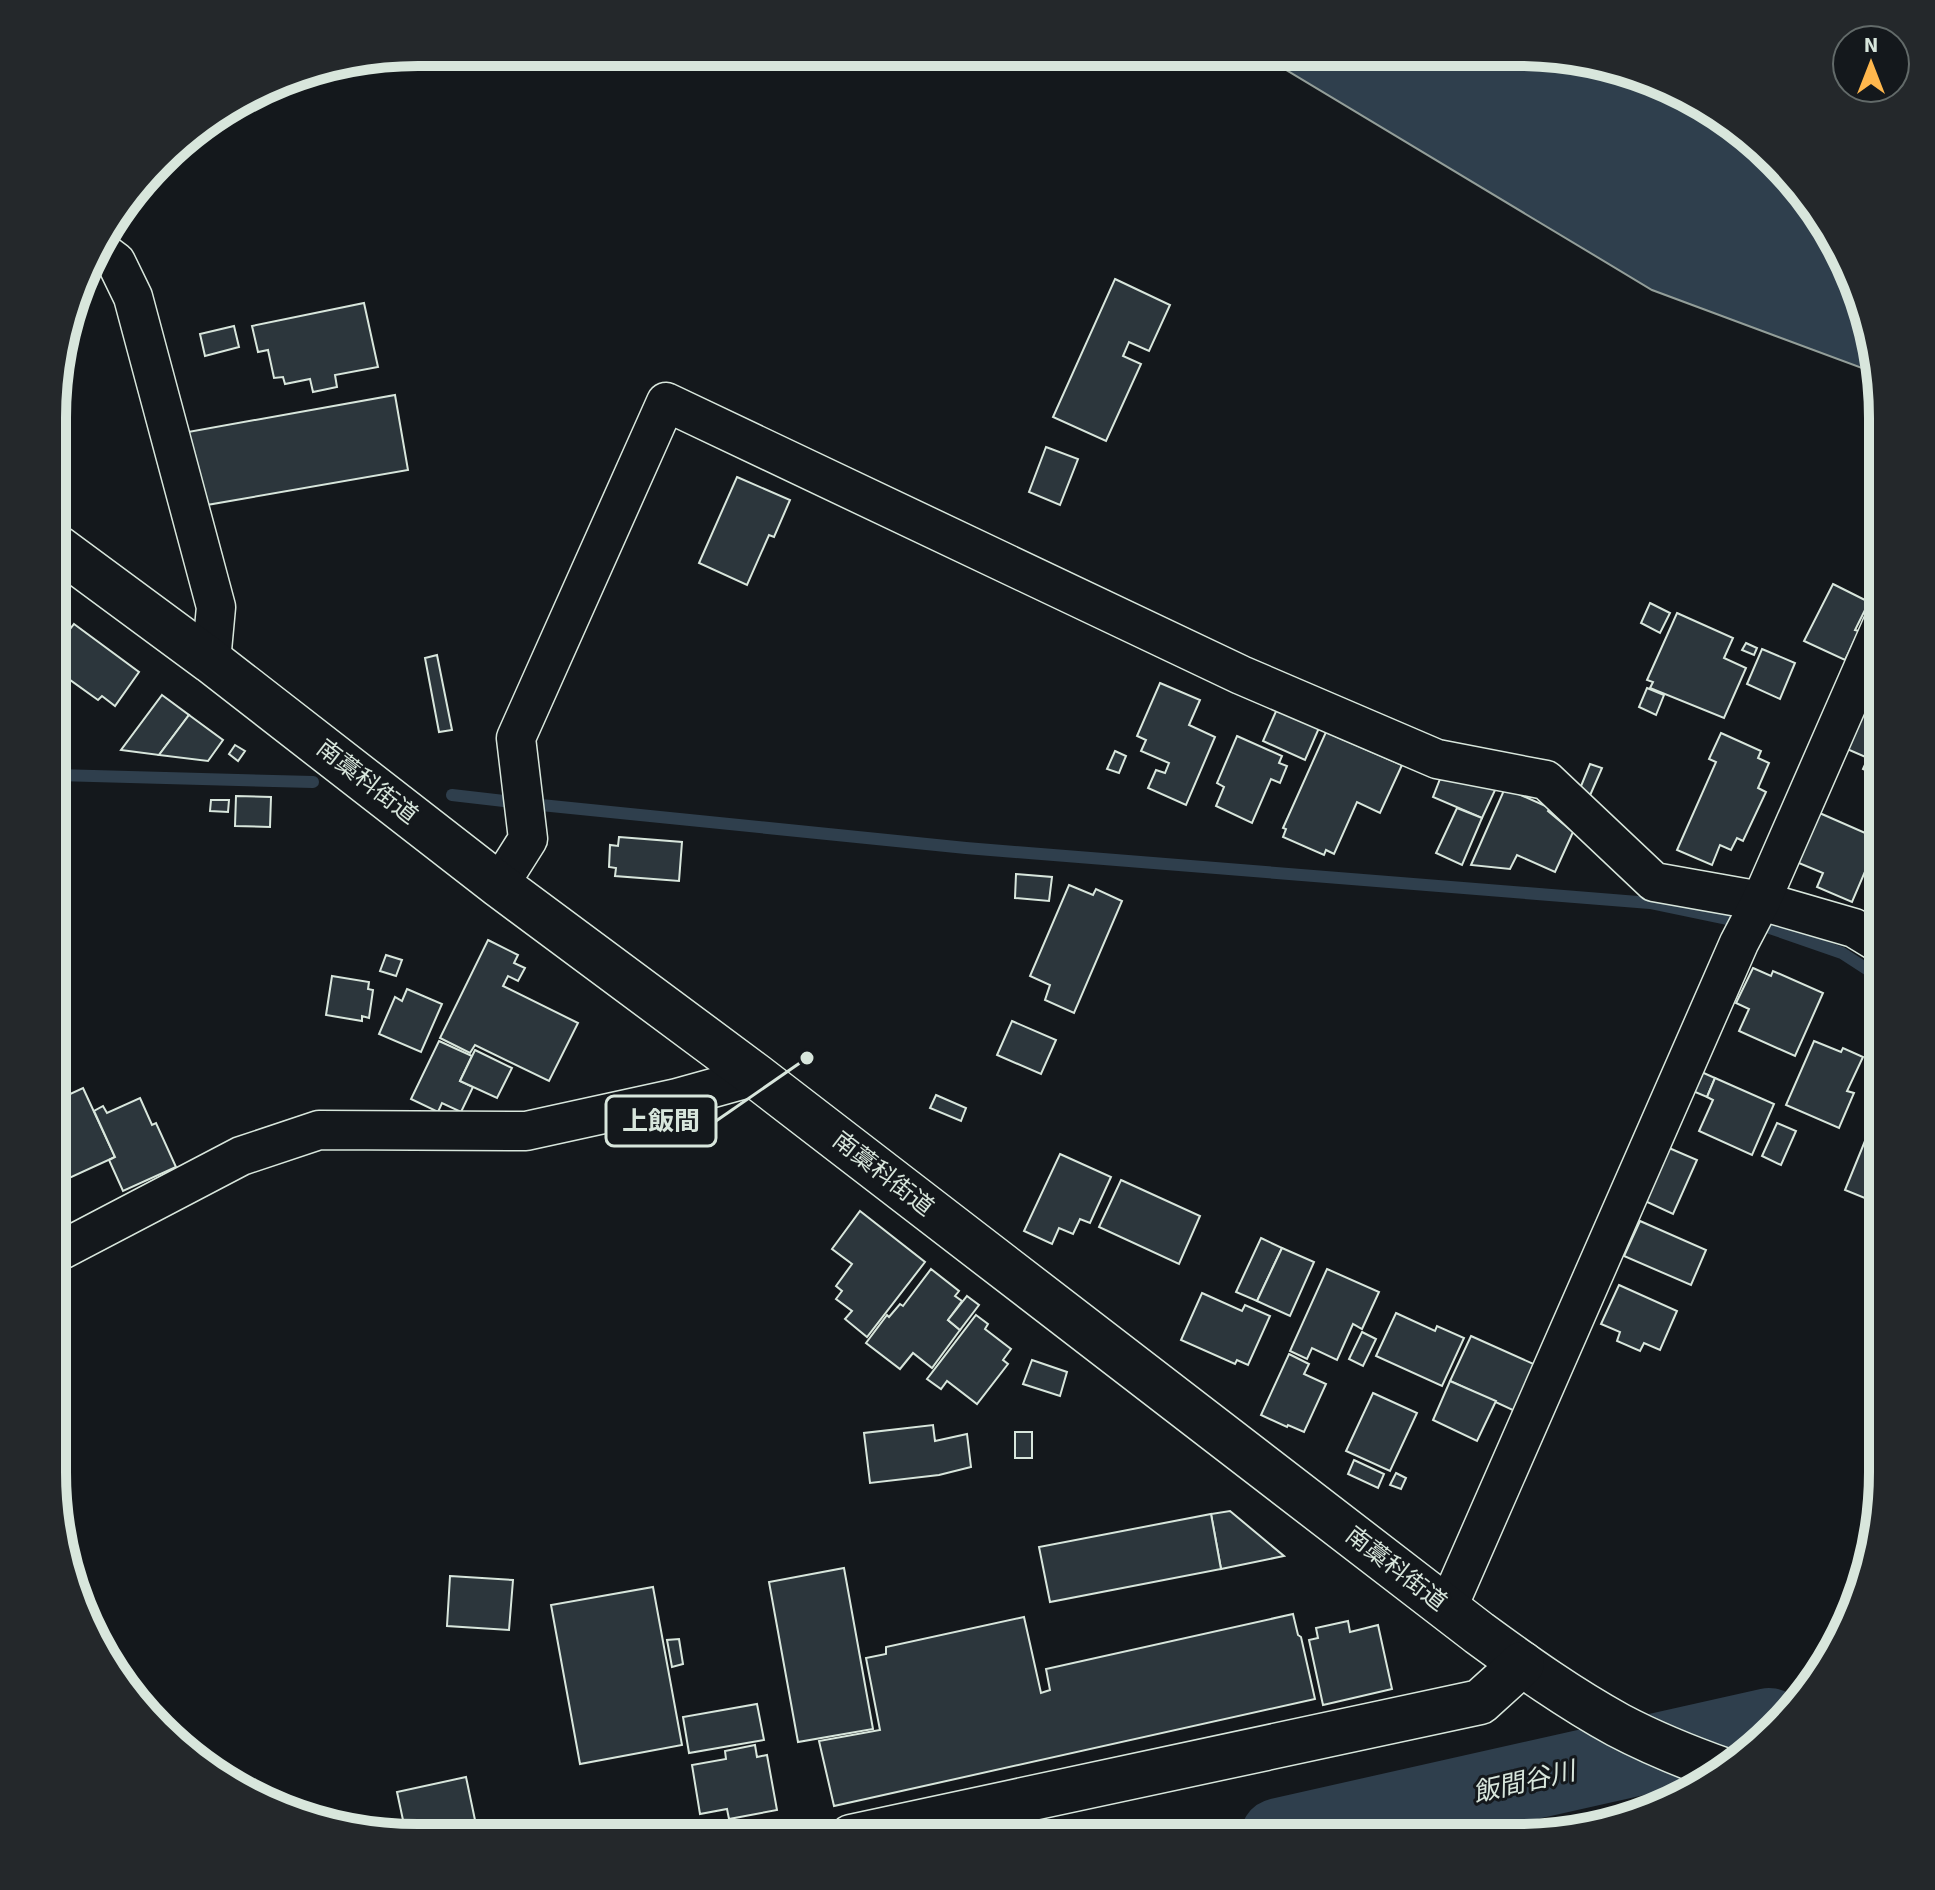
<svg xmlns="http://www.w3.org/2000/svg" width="1935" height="1890" font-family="'Source Sans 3','Noto Sans JP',sans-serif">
	<rect width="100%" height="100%" fill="#14181c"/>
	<path fill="#2f3f4d" stroke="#939e99" stroke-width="2" d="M 1254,54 L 1565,55 L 1700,101 L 1807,195 L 1863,300 L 1878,374 L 1652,290 L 1286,70 Z"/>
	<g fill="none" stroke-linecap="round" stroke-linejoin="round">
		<g stroke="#2f3f4d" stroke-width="12">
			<path d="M 57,775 L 313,782"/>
			<path d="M 452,795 L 504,801"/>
			<path d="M 541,805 L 966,848 L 1650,903 L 1770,928 L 1842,953 L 1882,979"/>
		</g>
		<path stroke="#2f3f4d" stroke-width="78" d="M 1279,1837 L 1769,1727"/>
	</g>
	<g fill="#2c363c" stroke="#d8e6dc" stroke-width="2">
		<path d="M 1115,279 L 1170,305 L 1149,351 L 1129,342 L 1123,356 L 1141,364 L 1106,441 L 1053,417 Z"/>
		<path d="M 364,303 L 378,367 L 335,375 L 337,387 L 313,392 L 310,379 L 285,384 L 283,377 L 274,378 L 268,350 L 258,352 L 252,326 Z"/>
		<path d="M 234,326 L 239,347 L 205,356 L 200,334 Z"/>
		<path d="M 395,395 L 408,470 L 201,506 L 188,432 Z"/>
		<path d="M 1046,447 L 1078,459 L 1060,505 L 1029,492 Z"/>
		<path d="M 737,477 L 790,500 L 774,537 L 769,535 L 747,585 L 699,563 Z"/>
		<path d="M 1833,584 L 1869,602 L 1855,630 L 1859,631 L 1845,660 L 1804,641 Z"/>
		<path d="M 1650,603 L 1670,613 L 1660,633 L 1641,623 Z"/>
		<path d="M 1677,613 L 1733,638 L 1724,658 L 1746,668 L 1724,718 L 1650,688 L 1653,682 L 1647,680 Z"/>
		<path d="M 74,624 L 139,672 L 115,706 L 102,696 L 98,700 L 70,680 L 57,698 L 57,646 Z"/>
		<path d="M 1746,643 L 1757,648 L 1754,655 L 1742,650 Z"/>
		<path d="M 1762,649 L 1795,663 L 1780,699 L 1747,684 Z"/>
		<path d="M 437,655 L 452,730 L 439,732 L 425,658 Z"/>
		<path d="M 1160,683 L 1200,700 L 1189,725 L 1215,737 L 1186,805 L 1148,788 L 1156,770 L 1165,773 L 1169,763 L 1141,751 L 1146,740 L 1137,736 Z"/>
		<path d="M 1647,688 L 1664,695 L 1656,715 L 1639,707 Z"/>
		<path d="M 162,695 L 189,715 L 159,755 L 121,750 Z"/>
		<path d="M 1866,706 L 1882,713 L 1882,778 L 1863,769 L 1868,758 L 1847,749 Z"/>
		<path d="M 1277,709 L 1319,728 L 1305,760 L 1263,741 Z"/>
		<path d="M 189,715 L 223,740 L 208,761 L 159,755 Z"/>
		<path d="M 1326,732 L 1402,765 L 1380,813 L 1357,802 L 1334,854 L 1326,850 L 1324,855 L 1283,837 L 1286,829 L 1283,828 Z"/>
		<path d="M 1721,733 L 1761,751 L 1758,758 L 1769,763 L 1758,788 L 1766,792 L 1743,841 L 1737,838 L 1731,850 L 1720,845 L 1712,865 L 1677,850 L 1716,762 L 1709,759 Z"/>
		<path d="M 1237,736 L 1282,756 L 1279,763 L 1287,766 L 1280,783 L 1271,779 L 1252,823 L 1216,806 L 1224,787 L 1217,783 Z"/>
		<path d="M 235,745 L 245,751 L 238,761 L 229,754 Z"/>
		<path d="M 1115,751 L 1126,756 L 1119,773 L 1107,769 Z"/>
		<path d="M 1590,764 L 1602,768 L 1588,800 L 1579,791 Z"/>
		<path d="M 1440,779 L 1496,788 L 1482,818 L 1433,797 Z"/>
		<path d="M 1505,788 L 1550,808 L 1548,811 L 1573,832 L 1555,872 L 1517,855 L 1510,869 L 1471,865 Z"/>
		<path d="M 236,796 L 271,797 L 270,827 L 235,826 Z"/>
		<path d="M 211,800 L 229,800 L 228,812 L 210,811 Z"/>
		<path d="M 1457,808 L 1482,818 L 1462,865 L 1436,853 Z"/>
		<path d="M 1815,811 L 1879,839 L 1852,902 L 1817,887 L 1823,873 L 1794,861 Z"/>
		<path d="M 619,837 L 682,842 L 679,881 L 615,876 L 616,868 L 609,867 L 610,845 L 618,846 Z"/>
		<path d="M 1016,874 L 1052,877 L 1049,901 L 1015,898 Z"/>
		<path d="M 1069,885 L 1093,895 L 1096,889 L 1122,901 L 1074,1013 L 1045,1000 L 1050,985 L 1030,976 Z"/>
		<path d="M 488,940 L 518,955 L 514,963 L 525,968 L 518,981 L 508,976 L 503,986 L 578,1023 L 549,1081 L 475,1045 L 470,1053 L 440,1038 Z"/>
		<path d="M 386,955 L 402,960 L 396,976 L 380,971 Z"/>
		<path d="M 1753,968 L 1771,976 L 1773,971 L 1823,993 L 1795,1056 L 1739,1031 L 1749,1009 L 1736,1003 Z"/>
		<path d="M 332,976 L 369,982 L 368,989 L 373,990 L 369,1018 L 362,1016 L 362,1021 L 326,1015 Z"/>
		<path d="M 407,989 L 442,1004 L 421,1052 L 379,1034 L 395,997 L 402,1001 Z"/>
		<path d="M 1012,1021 L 1056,1040 L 1041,1074 L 997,1055 Z"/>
		<path d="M 439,1041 L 472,1056 L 460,1081 L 473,1087 L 461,1112 L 442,1103 L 438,1112 L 411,1099 Z"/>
		<path d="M 1814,1041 L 1841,1052 L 1843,1048 L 1863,1057 L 1847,1091 L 1854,1093 L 1839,1128 L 1786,1105 Z"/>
		<path d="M 475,1050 L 512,1068 L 497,1098 L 460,1081 Z"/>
		<path d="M 1697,1070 L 1715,1078 L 1707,1097 L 1688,1089 Z"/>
		<path d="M 1715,1078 L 1774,1104 L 1752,1155 L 1699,1131 L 1713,1100 L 1707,1097 Z"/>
		<path d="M 83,1088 L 115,1157 L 54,1185 L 55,1101 Z"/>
		<path d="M 936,1095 L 966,1108 L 961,1121 L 930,1108 Z"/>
		<path d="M 140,1098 L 152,1125 L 156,1123 L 176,1167 L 123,1191 L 109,1160 L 115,1157 L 94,1111 L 103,1106 L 107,1113 Z"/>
		<path d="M 1876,1114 L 1882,1117 L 1882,1205 L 1845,1190 Z"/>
		<path d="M 1777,1123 L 1796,1131 L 1781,1165 L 1762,1156 Z"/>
		<path d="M 1669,1148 L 1697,1160 L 1673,1214 L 1645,1201 Z"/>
		<path d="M 1060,1154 L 1111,1177 L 1090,1223 L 1080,1219 L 1073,1234 L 1059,1228 L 1052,1244 L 1024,1231 Z"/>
		<path d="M 1121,1180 L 1200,1216 L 1179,1264 L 1099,1227 Z"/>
		<path d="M 860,1211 L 925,1262 L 867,1337 L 845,1319 L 852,1311 L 836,1299 L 842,1291 L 836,1286 L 852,1264 L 832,1249 Z"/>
		<path d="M 1640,1221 L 1706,1250 L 1691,1285 L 1624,1256 Z"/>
		<path d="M 1261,1238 L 1282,1248 L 1257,1301 L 1236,1292 Z"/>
		<path d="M 1282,1248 L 1314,1262 L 1290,1316 L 1257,1301 Z"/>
		<path d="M 931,1269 L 959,1291 L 955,1296 L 962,1301 L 948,1320 L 960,1330 L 932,1368 L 913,1353 L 900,1369 L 866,1343 L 887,1315 L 889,1317 L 900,1304 L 903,1306 Z"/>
		<path d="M 1327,1269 L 1379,1292 L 1362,1329 L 1353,1324 L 1337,1360 L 1312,1348 L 1307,1359 L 1290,1351 Z"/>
		<path d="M 1619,1285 L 1677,1311 L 1660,1350 L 1644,1343 L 1640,1351 L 1617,1341 L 1620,1332 L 1601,1324 Z"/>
		<path d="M 1202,1293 L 1242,1311 L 1245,1305 L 1270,1316 L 1248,1365 L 1237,1360 L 1235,1364 L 1181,1340 Z"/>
		<path d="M 967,1296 L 979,1305 L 960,1330 L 948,1320 Z"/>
		<path d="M 1396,1313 L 1435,1331 L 1437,1326 L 1464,1338 L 1442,1386 L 1376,1356 Z"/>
		<path d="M 976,1315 L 988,1324 L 985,1329 L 1011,1349 L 1003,1360 L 1008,1364 L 977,1404 L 947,1381 L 941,1389 L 927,1379 Z"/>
		<path d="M 1362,1332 L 1376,1339 L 1363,1366 L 1349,1359 Z"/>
		<path d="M 1471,1336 L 1538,1366 L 1517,1412 L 1450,1381 Z"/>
		<path d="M 1289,1354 L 1309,1364 L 1304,1374 L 1326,1384 L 1304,1432 L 1288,1425 L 1287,1427 L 1261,1415 Z"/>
		<path d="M 1032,1360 L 1067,1372 L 1060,1396 L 1023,1384 Z"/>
		<path d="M 1450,1381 L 1496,1401 L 1477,1441 L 1433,1420 Z"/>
		<path d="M 1373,1393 L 1417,1413 L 1390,1471 L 1346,1451 Z"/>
		<path d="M 933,1425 L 935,1441 L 967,1434 L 971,1467 L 939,1475 L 870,1483 L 864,1433 Z"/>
		<rect x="1015" y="1432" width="17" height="26"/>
		<path d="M 1354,1460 L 1384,1474 L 1378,1488 L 1348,1474 Z"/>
		<path d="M 1396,1473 L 1406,1478 L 1401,1489 L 1390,1485 Z"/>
		<path d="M 1230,1511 L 1284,1556 L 1221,1569 L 1211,1514 Z"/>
		<path d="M 1211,1514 L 1221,1569 L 1050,1602 L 1039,1547 Z"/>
		<path d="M 844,1568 L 873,1729 L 798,1742 L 769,1582 Z"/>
		<path d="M 450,1576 L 513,1580 L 509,1630 L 447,1626 Z"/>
		<path d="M 653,1587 L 682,1745 L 580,1764 L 551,1605 Z"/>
		<path d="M 1293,1614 L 1298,1635 L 1301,1637 L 1315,1699 L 834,1806 L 819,1741 L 880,1730 L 866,1658 L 886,1654 L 886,1647 L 1024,1617 L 1041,1693 L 1050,1690 L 1046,1669 Z"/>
		<path d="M 1348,1621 L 1350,1632 L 1378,1625 L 1392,1689 L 1323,1705 L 1309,1640 L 1318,1638 L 1316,1628 Z"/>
		<path d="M 679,1639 L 683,1664 L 672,1667 L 667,1640 Z"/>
		<path d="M 757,1704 L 764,1740 L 689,1753 L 683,1717 Z"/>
		<path d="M 755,1745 L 757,1757 L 767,1755 L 777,1810 L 729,1819 L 727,1809 L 700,1814 L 692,1765 L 726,1759 L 725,1751 Z"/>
		<path d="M 466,1777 L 475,1820 L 406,1834 L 397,1792 Z"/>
		<path d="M 478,1822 L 481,1837 L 408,1837 Z"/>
	</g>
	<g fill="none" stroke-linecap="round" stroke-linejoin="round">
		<g stroke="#d8e6dc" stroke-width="41">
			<g id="street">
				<path d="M 96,247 L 116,262 L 133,297 L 216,607 L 211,661"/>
				<path d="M 499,885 L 528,839 L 516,738 L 666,402 L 1241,675 L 1437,759 L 1546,780 L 1654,882 L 1761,901 L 1854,928 L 1882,945"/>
				<path d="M 54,1254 L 241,1156 L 319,1130 L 526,1131 L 677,1098 L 756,1076"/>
				<path d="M 1447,1609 L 1739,943 L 1761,901 L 1882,625"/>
			</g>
		</g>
		<g stroke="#d8e6dc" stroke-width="47">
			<g id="secondary">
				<path d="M 58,548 L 211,661 L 499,885 L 756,1076 L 1479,1633 C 1524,1666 1569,1698 1618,1725 C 1652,1743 1689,1758 1726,1771"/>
				<path d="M 851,1837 L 1480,1702 L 1522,1664"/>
			</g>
		</g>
		<use href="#street" stroke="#14181c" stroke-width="38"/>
		<use href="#secondary" stroke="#14181c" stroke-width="44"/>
	</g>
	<g text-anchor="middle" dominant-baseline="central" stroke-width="6" stroke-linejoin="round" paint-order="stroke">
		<g font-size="24" fill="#d8e6dc" stroke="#14181c">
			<text transform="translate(367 782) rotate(38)">南藁科街道</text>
			<text transform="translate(883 1174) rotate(38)">南藁科街道</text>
			<text transform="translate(1396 1569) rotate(38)">南藁科街道</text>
		</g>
		<g font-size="26" font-style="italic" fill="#d8e6dc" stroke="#14181c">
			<text transform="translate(1524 1782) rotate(-13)">飯間谷川</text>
		</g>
	</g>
	<path d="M0 0H1935V1890H0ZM418 66H1517A352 352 0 0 1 1869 418V1472A352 352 0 0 1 1517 1824H418A352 352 0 0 1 66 1472V418A352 352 0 0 1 418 66Z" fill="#24282b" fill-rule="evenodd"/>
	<path fill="none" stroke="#d8e6dc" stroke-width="10" d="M418 66H1517A352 352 0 0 1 1869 418V1472A352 352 0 0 1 1517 1824H418A352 352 0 0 1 66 1472V418A352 352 0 0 1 418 66Z"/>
	<path fill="none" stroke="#d8e6dc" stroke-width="3" d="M807 1058L716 1121"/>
	<circle fill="#d8e6dc" stroke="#14181c" stroke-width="3" cx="807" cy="1058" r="8"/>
	<rect fill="#14181c" stroke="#d8e6dc" stroke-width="3" x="606" y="1096" width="110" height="50" rx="8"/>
	<g font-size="26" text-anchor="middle" font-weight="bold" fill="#d8e6dc">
		<text x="661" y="1130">上飯間</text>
	</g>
	<g transform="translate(1871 64)"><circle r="38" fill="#14181c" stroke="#626a69" stroke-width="2"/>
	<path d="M0-6L14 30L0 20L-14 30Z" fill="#ffb74d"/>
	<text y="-12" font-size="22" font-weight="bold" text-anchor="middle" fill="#d8e6dc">N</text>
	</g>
</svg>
